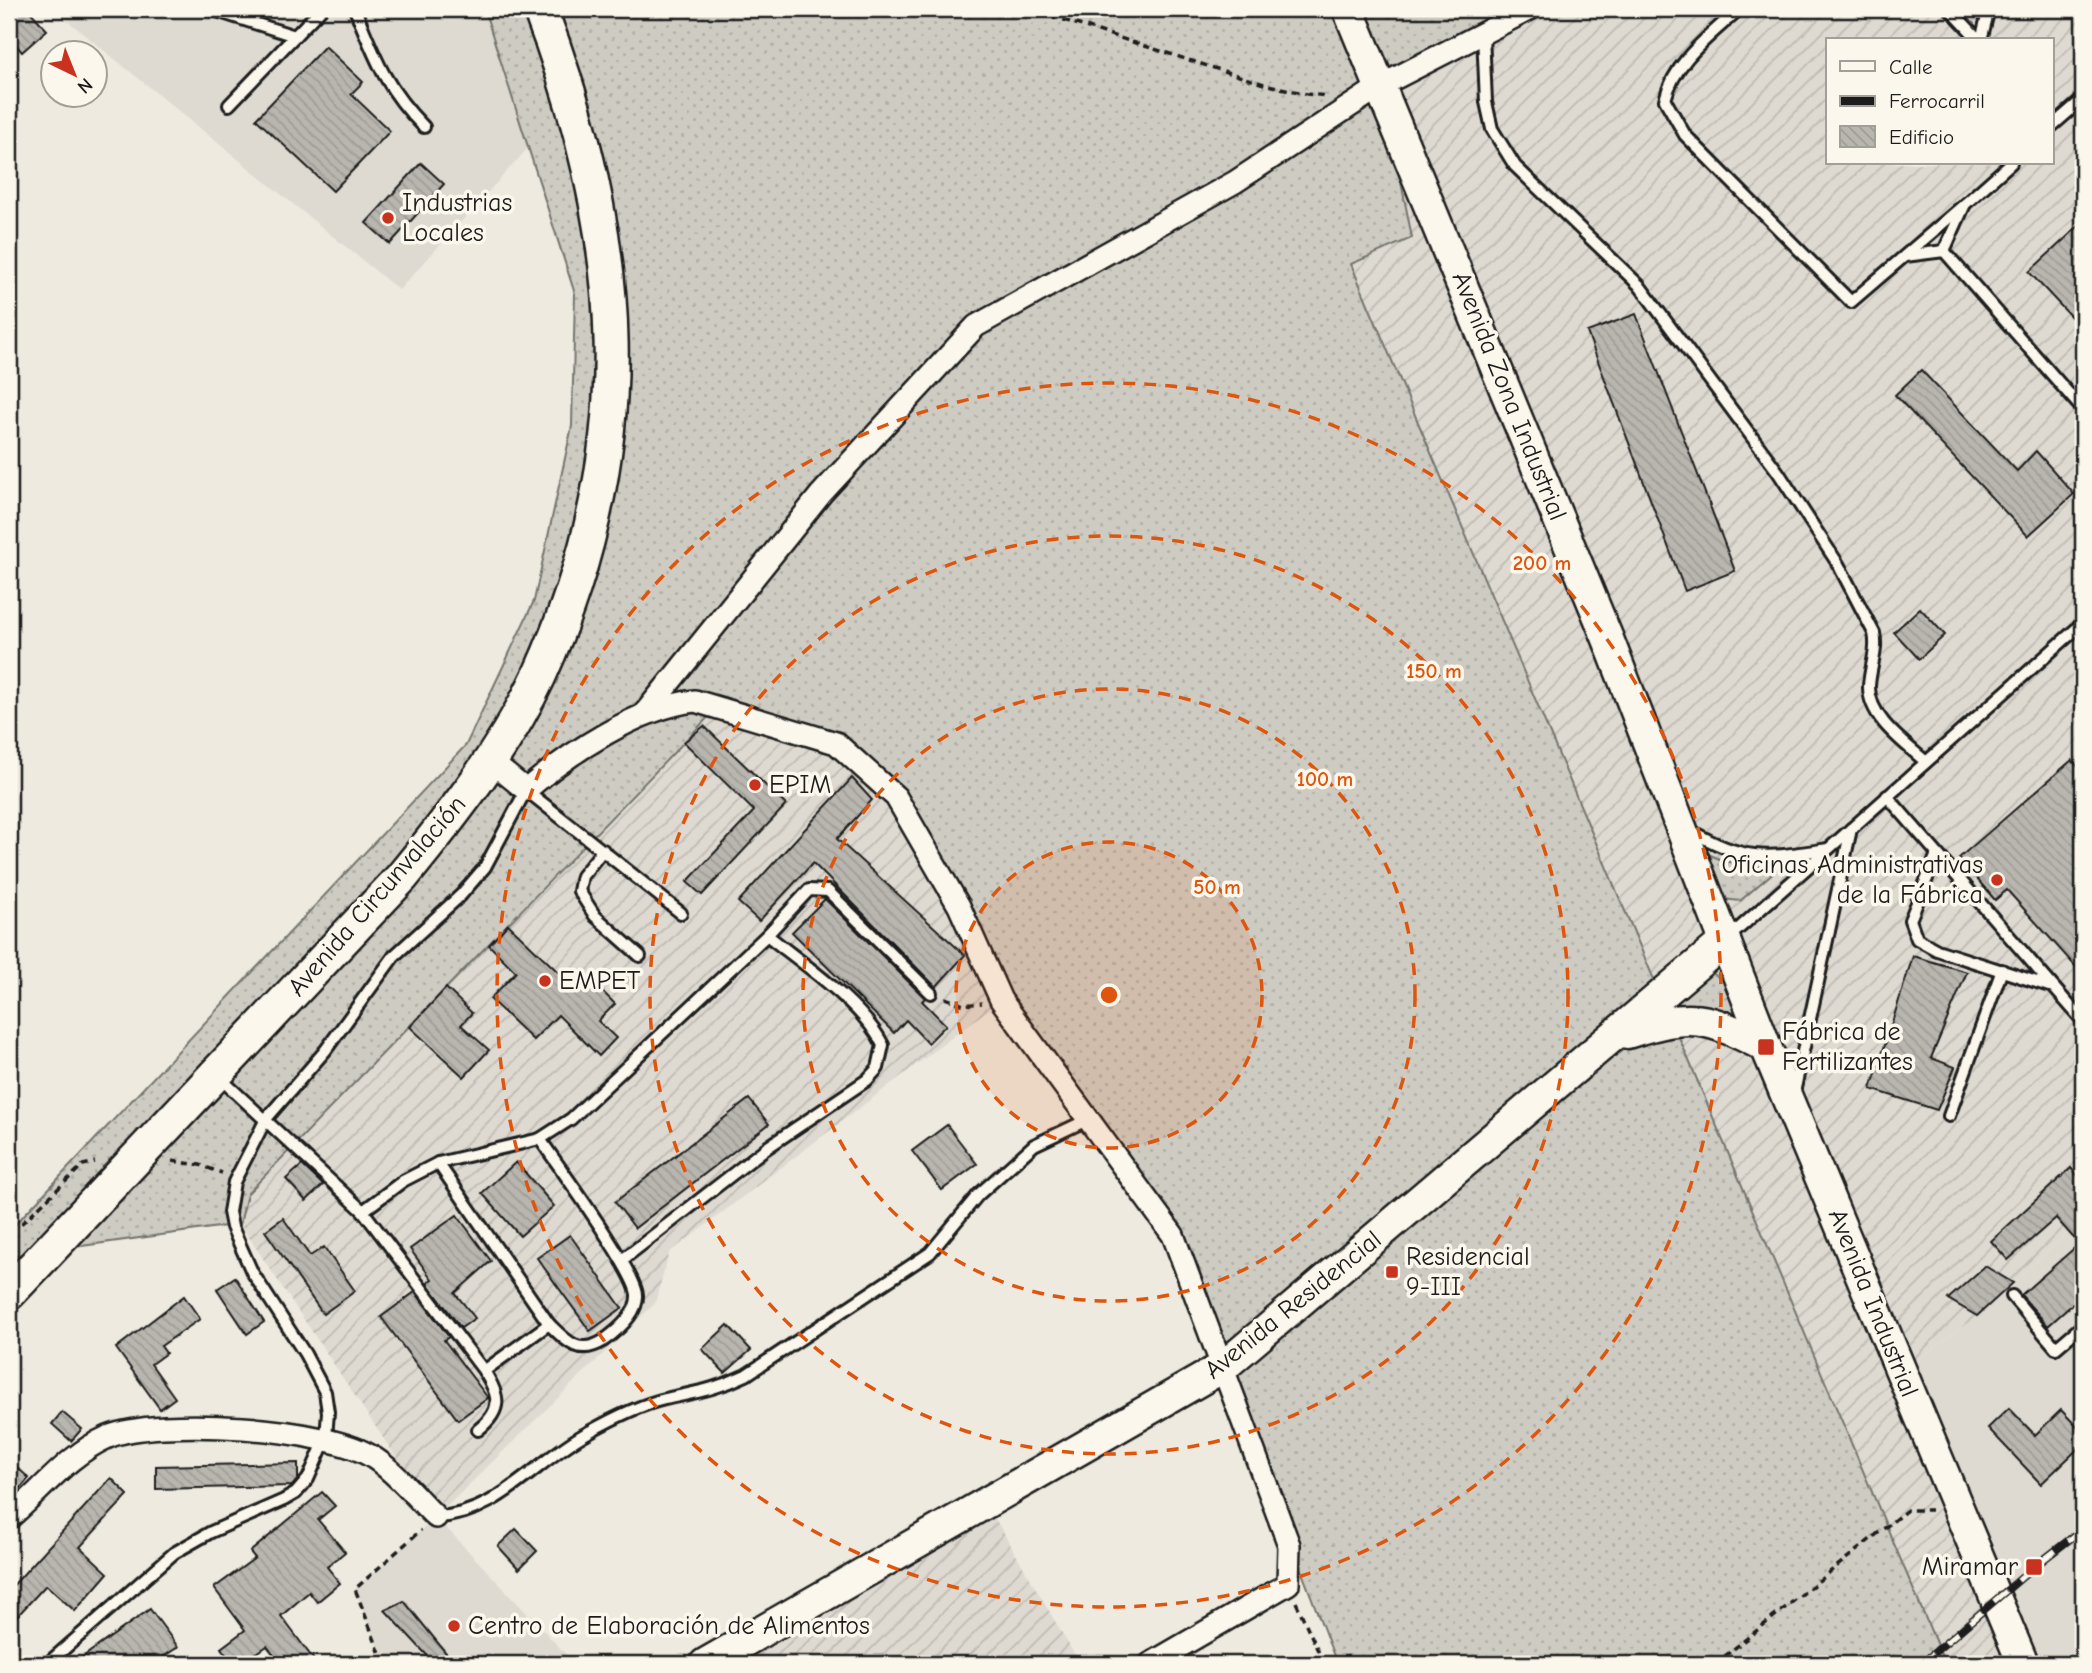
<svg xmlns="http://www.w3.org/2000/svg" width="2092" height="1673" font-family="'Comic Neue',sans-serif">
	<defs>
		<pattern id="industrial-furrows" width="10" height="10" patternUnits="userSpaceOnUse" patternTransform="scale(1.75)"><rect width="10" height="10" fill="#dedad1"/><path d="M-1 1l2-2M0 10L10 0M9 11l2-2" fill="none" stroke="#bebab3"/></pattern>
		<pattern id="grass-dots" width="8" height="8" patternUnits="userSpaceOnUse" patternTransform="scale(1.75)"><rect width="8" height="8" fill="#ceccc2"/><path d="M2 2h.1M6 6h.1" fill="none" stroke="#b0afa6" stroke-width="1.8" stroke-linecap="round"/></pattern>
		<pattern id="building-back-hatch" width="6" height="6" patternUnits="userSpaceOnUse" patternTransform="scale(1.75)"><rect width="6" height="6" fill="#b9b6af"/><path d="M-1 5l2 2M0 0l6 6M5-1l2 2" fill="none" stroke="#9e9c96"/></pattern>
	</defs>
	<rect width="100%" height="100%" fill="#eeeadf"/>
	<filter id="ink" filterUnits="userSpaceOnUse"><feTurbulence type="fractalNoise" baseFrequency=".0143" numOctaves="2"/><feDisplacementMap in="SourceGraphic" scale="14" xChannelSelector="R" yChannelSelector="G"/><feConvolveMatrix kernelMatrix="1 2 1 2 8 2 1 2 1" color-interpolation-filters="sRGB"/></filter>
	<g filter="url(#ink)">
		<g fill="#dedad1">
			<path d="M 53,9 L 484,9 L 529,147 L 399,290 Z"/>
			<path d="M 2083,1219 L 2083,1664 L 2022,1664 L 1900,1373 L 1977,1316 Z"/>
			<path d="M 436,1517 L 575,1664 L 384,1664 L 355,1589 Z"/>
		</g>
		<g fill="url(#industrial-furrows)" fill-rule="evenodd">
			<path d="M 1527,9 L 2083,9 L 2083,1219 L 1977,1316 L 1900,1373 L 2023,1664 L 1337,1664 L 1310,1585 L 1289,1545 L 1173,1235 L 1001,1000 L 669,1253 L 655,1303 L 436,1517 L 240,1224 L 229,1196 L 976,326 ZM 1828,40 L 2052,40 L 2052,163 L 1828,163 Z"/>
			<path d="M 986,1503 L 1080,1664 L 705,1664 Z"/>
		</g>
		<g fill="url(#grass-dots)" stroke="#75746f" stroke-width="2">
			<path d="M 484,9 L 1527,9 L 1382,85 L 1412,238 L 1351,264 L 1666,1008 L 1698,976 L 1712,973 L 1723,980 L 1741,1023 L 1667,1009 L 1945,1664 L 1337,1664 L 1173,1235 L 1001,1000 L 896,797 L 836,743 L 717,708 L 247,1194 L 240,1224 L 9,1256 L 9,1231 L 466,745 L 534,601 L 572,426 L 575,294 Z"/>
			<path d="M 1697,849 L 1724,861 L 1776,870 L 1740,901 L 1723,899 Z"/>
		</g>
		<g fill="url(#building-back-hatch)" stroke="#1c1c1c" stroke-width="2">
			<path d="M 9,9 L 28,9 L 47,30 L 22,52 L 9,37 Z"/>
			<path d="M 325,46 L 363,82 L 351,94 L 390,131 L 333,191 L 256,119 Z"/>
			<path d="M 421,163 L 444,184 L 390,244 L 366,223 Z"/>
			<path d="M 2083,222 L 2083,310 L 2074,320 L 2029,272 Z"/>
			<path d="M 1636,314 L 1735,571 L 1685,591 L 1587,332 Z"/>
			<path d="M 1921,370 L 2017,471 L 2036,451 L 2074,494 L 2028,536 L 1895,395 Z"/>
			<path d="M 1920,608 L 1945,635 L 1919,659 L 1894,632 Z"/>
			<path d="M 704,726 L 786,805 L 702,895 L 687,882 L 754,811 L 684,742 Z"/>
			<path d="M 2072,760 L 2083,773 L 2083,975 L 2007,890 L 1995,900 L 1959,858 Z"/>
			<path d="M 852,778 L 872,800 L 837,839 L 965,955 L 936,987 L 813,863 L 759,921 L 738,902 Z"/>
			<path d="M 825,899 L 925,998 L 922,1001 L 946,1025 L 928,1043 L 906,1020 L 894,1033 L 792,932 Z"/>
			<path d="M 508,924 L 579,992 L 591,980 L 615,1004 L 598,1021 L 616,1038 L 599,1056 L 558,1015 L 533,1040 L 490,999 L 516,972 L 489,945 Z"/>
			<path d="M 1913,956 L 1967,972 L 1931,1058 L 1955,1067 L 1937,1110 L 1871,1089 Z"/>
			<path d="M 446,988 L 472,1013 L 461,1025 L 489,1050 L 464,1077 L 410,1027 Z"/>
			<path d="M 749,1099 L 769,1124 L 635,1228 L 615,1202 Z"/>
			<path d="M 947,1125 L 977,1164 L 942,1190 L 912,1151 Z"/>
			<path d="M 516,1162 L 554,1206 L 520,1236 L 482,1193 Z"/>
			<path d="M 302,1165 L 323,1185 L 306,1201 L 286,1179 Z"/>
			<path d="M 2071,1168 L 2083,1182 L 2083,1295 L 2048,1326 L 2021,1295 L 2079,1244 L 2056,1218 L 2008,1260 L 1991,1241 Z"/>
			<path d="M 457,1215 L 491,1261 L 455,1293 L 475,1318 L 461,1328 L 427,1283 L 432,1279 L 410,1249 Z"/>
			<path d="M 283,1218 L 310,1256 L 324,1247 L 355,1291 L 323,1314 L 265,1231 Z"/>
			<path d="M 570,1235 L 622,1308 L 590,1331 L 537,1258 Z"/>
			<path d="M 1985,1266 L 2013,1283 L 1977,1316 L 1948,1299 Z"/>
			<path d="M 235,1277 L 264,1322 L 247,1334 L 217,1289 Z"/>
			<path d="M 415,1292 L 449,1337 L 444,1340 L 488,1398 L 458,1420 L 381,1317 Z"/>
			<path d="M 184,1296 L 200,1319 L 161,1346 L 166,1353 L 151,1364 L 175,1398 L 160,1409 L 116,1348 Z"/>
			<path d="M 728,1325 L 751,1350 L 725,1373 L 702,1349 Z"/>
			<path d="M 2009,1408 L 2035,1435 L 2061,1410 L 2083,1433 L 2083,1444 L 2041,1484 L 1988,1428 Z"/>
			<path d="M 62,1412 L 82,1429 L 71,1441 L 52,1424 Z"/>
			<path d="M 9,1460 L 29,1478 L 19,1490 L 9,1481 Z"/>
			<path d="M 298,1463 L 298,1479 L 292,1486 L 156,1489 L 156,1466 Z"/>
			<path d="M 111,1478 L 128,1495 L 80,1547 L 108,1573 L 75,1611 L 46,1585 L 9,1625 L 9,1590 Z"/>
			<path d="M 322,1492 L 335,1506 L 318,1520 L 345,1552 L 327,1567 L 340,1583 L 317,1602 L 309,1592 L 281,1616 L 317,1664 L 281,1664 L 267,1646 L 241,1664 L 233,1664 L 221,1648 L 245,1630 L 214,1588 L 255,1558 L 250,1552 Z"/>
			<path d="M 516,1529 L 537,1551 L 519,1569 L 498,1546 Z"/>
			<path d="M 404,1601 L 455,1664 L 435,1664 L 385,1610 Z"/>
			<path d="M 150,1609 L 178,1647 L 163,1657 L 168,1664 L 73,1664 Z"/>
		</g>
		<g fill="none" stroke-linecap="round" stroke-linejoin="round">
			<g stroke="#1c1c1c" stroke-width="16">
				<g id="service">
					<path d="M 210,9 L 295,36 L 321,9"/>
					<path d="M 355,9 C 375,58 386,89 424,127"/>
					<path d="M 1739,9 C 1711,35 1674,61 1665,100 L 1685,135 L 1851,302 L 1965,204"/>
					<path d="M 1950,9 L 1979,40"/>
					<path d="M 1483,34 L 1486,102 L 1492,129 L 1515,166 L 1639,285 L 1778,472 L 1838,564 L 1874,633 C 1878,651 1870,667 1869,686 C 1868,718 1905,743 1926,762"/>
					<path d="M 1981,40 L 1989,9"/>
					<path d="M 229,105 L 295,36"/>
					<path d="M 2052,126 L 2083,99"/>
					<path d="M 2011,163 L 1965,204 L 1944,251 L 2083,410"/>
					<path d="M 1905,256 L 1944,251"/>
					<path d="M 1887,796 L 2083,1021"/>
					<path d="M 1690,830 C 1745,863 1767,858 1828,849"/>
					<path d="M 603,850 L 582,876 L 579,891 L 595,916 L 640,956"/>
					<path d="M 1937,854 L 1910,920 L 1917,939 L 1937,950 L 2049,986"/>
					<path d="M 1727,939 L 2083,623"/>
					<path d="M 220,1078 L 363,1211 L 484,1371 L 549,1324"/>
					<path d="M 1794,1093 L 1851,829"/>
					<path d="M 1949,1116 L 2002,970"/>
					<path d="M 438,1163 L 549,1324 C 566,1341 579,1356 603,1341 C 617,1331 638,1314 637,1295 C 636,1272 557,1164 540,1139"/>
					<path d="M 363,1211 L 403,1181 L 438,1163 L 540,1139 L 571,1119 L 767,935 L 809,890 L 828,891 L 931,993"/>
					<path d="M 622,1260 L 765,1149 L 867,1080 L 878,1068 L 883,1045 C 862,1003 804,965 767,935"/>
					<path d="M 2012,1296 L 2056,1348 L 2083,1325"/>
					<path d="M 478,1430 C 503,1410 500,1396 484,1371"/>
					<path d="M 436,1517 C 498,1515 535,1461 587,1433 C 610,1420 639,1405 665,1399 C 697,1392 717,1389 746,1375 L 930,1253 L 978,1195 L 1034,1145 L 1089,1119"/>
					<path d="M 47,1664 L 174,1553 L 211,1532 L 284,1500 L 296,1493 L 308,1479 L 326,1438 L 328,1412 L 325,1392 L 305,1354 L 252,1272 L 232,1227 L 229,1212 L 234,1182 L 266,1119 L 325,1051 L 394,956 L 461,895 L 485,867 L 526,790 L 681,913"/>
				</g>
			</g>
			<g stroke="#1c1c1c" stroke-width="26">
				<g id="minor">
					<path d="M 644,714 L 821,494 L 976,326 L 1235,182 L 1382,85 L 1530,9"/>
					<path d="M 489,760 L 526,790 C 569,753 639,707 695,701 L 836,743 L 896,797 L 959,906 L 1001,1000 L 1173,1235 L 1289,1545 L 1288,1584 L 1150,1664"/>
					<path d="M 9,1518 C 41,1491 69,1454 108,1437 C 158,1416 329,1427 374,1458 C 397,1473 416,1498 436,1517"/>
				</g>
			</g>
			<g stroke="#1c1c1c" stroke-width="35">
				<g id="secondary">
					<path d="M 1348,9 L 1608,639 L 1766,1047 L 2023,1664"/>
					<path d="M 1627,1033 C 1692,1012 1706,1016 1766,1047"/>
					<path d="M 705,1664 L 1223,1367 L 1725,941"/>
				</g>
			</g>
			<g stroke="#1c1c1c" stroke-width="38">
				<path id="trunk" d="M 9,1293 L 402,877 C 452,816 505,749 539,676 C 643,448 627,238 540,9"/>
			</g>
			<g stroke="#1c1c1c" stroke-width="3.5" stroke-dasharray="7 5" stroke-linecap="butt">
				<path d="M 1029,9 L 1264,84 L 1307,94 L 1328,96"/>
				<path d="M 945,998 L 964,1005 L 982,1003"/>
				<path d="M 172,1161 L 200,1165 L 222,1173"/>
				<path d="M 9,1224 L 22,1223 L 83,1165 L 95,1162"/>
				<path d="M 1296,1602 L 1324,1664"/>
				<path d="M 384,1664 L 355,1589 L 421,1530"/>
				<path d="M 1715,1664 L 1907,1510 L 1931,1510"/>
			</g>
			<use href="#service" stroke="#fbf7ec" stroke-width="10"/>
			<use href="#minor" stroke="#fbf7ec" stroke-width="21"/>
			<use href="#secondary" stroke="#fbf7ec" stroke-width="30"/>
			<use href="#trunk" stroke="#fbf7ec" stroke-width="33"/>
			<g stroke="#1c1c1c" stroke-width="8">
				<path id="rail" d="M 1921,1664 L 2034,1567 L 2083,1529"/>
			</g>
			<use href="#rail" stroke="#fbf7ec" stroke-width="5" stroke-dasharray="16" stroke-linecap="butt"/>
		</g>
	</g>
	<circle cx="1109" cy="995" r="153" fill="#de560d" fill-opacity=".12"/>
	<g fill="none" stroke="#de560d" stroke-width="3.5" stroke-dasharray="12 9">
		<circle cx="1109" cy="995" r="153"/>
		<circle cx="1109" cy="995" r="306"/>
		<circle cx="1109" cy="995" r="459"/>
		<circle cx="1109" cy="995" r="612"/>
	</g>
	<g fill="#c8321e" stroke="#fbf7ec" stroke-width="2.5">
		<circle cx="388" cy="218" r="7"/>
		<circle cx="755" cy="785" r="7"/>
		<circle cx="1997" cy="880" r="7"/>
		<circle cx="545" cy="981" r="7"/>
		<rect x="1757" y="1038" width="18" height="18" rx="3.5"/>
		<rect x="1385" y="1265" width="14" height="14" rx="3.5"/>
		<rect x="2025" y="1558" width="18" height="18" rx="3.5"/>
		<circle cx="454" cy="1626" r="7"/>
	</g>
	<g text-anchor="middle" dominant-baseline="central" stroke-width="7" stroke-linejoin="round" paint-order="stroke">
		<g font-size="26" fill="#1c1c1c" stroke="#fbf7ec" text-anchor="start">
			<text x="402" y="203">Industrias<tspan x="402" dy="30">Locales</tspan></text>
			<text x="769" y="785">EPIM</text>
			<text x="1983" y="865" text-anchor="end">Oficinas Administrativas<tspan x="1983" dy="30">de la Fábrica</tspan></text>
			<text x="559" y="981">EMPET</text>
			<text x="1782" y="1032">Fábrica de<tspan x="1782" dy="30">Fertilizantes</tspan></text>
			<text x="1406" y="1257">Residencial<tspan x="1406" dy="30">9-III</tspan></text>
			<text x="2018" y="1567" text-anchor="end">Miramar</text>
			<text x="468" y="1626">Centro de Elaboración de Alimentos</text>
		</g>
		<g font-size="26" fill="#1c1c1c" stroke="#fbf7ec">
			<text transform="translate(1509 396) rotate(68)">Avenida Zona Industrial</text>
			<text transform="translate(377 896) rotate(-49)">Avenida Circunvalación</text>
			<text transform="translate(1873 1303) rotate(68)">Avenida Industrial</text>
			<text transform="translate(1293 1305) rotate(-39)">Avenida Residencial</text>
		</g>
	</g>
	<circle cx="1109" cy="995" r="10" fill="#de560d" stroke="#fbf7ec" stroke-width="3.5"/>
	<g font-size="21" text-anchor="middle" font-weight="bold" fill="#de560d" stroke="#fbf7ec" stroke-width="7" stroke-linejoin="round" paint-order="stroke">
		<text x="1542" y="570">200 m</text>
		<text x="1434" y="678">150 m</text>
		<text x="1325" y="786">100 m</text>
		<text x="1217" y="894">50 m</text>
	</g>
	<rect width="2092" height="1673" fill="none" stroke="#fbf7ec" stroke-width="35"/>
	<rect x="18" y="18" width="2057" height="1638" fill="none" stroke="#1c1c1c" stroke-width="2.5" filter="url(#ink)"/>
	<rect x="1826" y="38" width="228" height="126" fill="#fbf7ec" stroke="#a29f99" stroke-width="2"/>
	<rect x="1840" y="61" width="35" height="10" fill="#fbf7ec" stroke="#a29f99" stroke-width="2"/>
	<text x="1889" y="74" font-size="21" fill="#1c1c1c">Calle</text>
	<rect x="1840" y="96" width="35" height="10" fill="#1c1c1c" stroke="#a29f99" stroke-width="2"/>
	<text x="1889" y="108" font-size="21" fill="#1c1c1c">Ferrocarril</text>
	<rect x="1840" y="126" width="35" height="21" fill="url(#building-back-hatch)" stroke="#a29f99" stroke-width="2"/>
	<text x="1889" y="144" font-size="21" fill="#1c1c1c">Edificio</text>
	<g transform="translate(74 74) rotate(137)"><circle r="33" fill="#fbf7ec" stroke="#a29f99" stroke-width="2"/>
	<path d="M0-5L12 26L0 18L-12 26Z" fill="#c8321e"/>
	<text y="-10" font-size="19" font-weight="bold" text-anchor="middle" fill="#1c1c1c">N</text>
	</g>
</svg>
